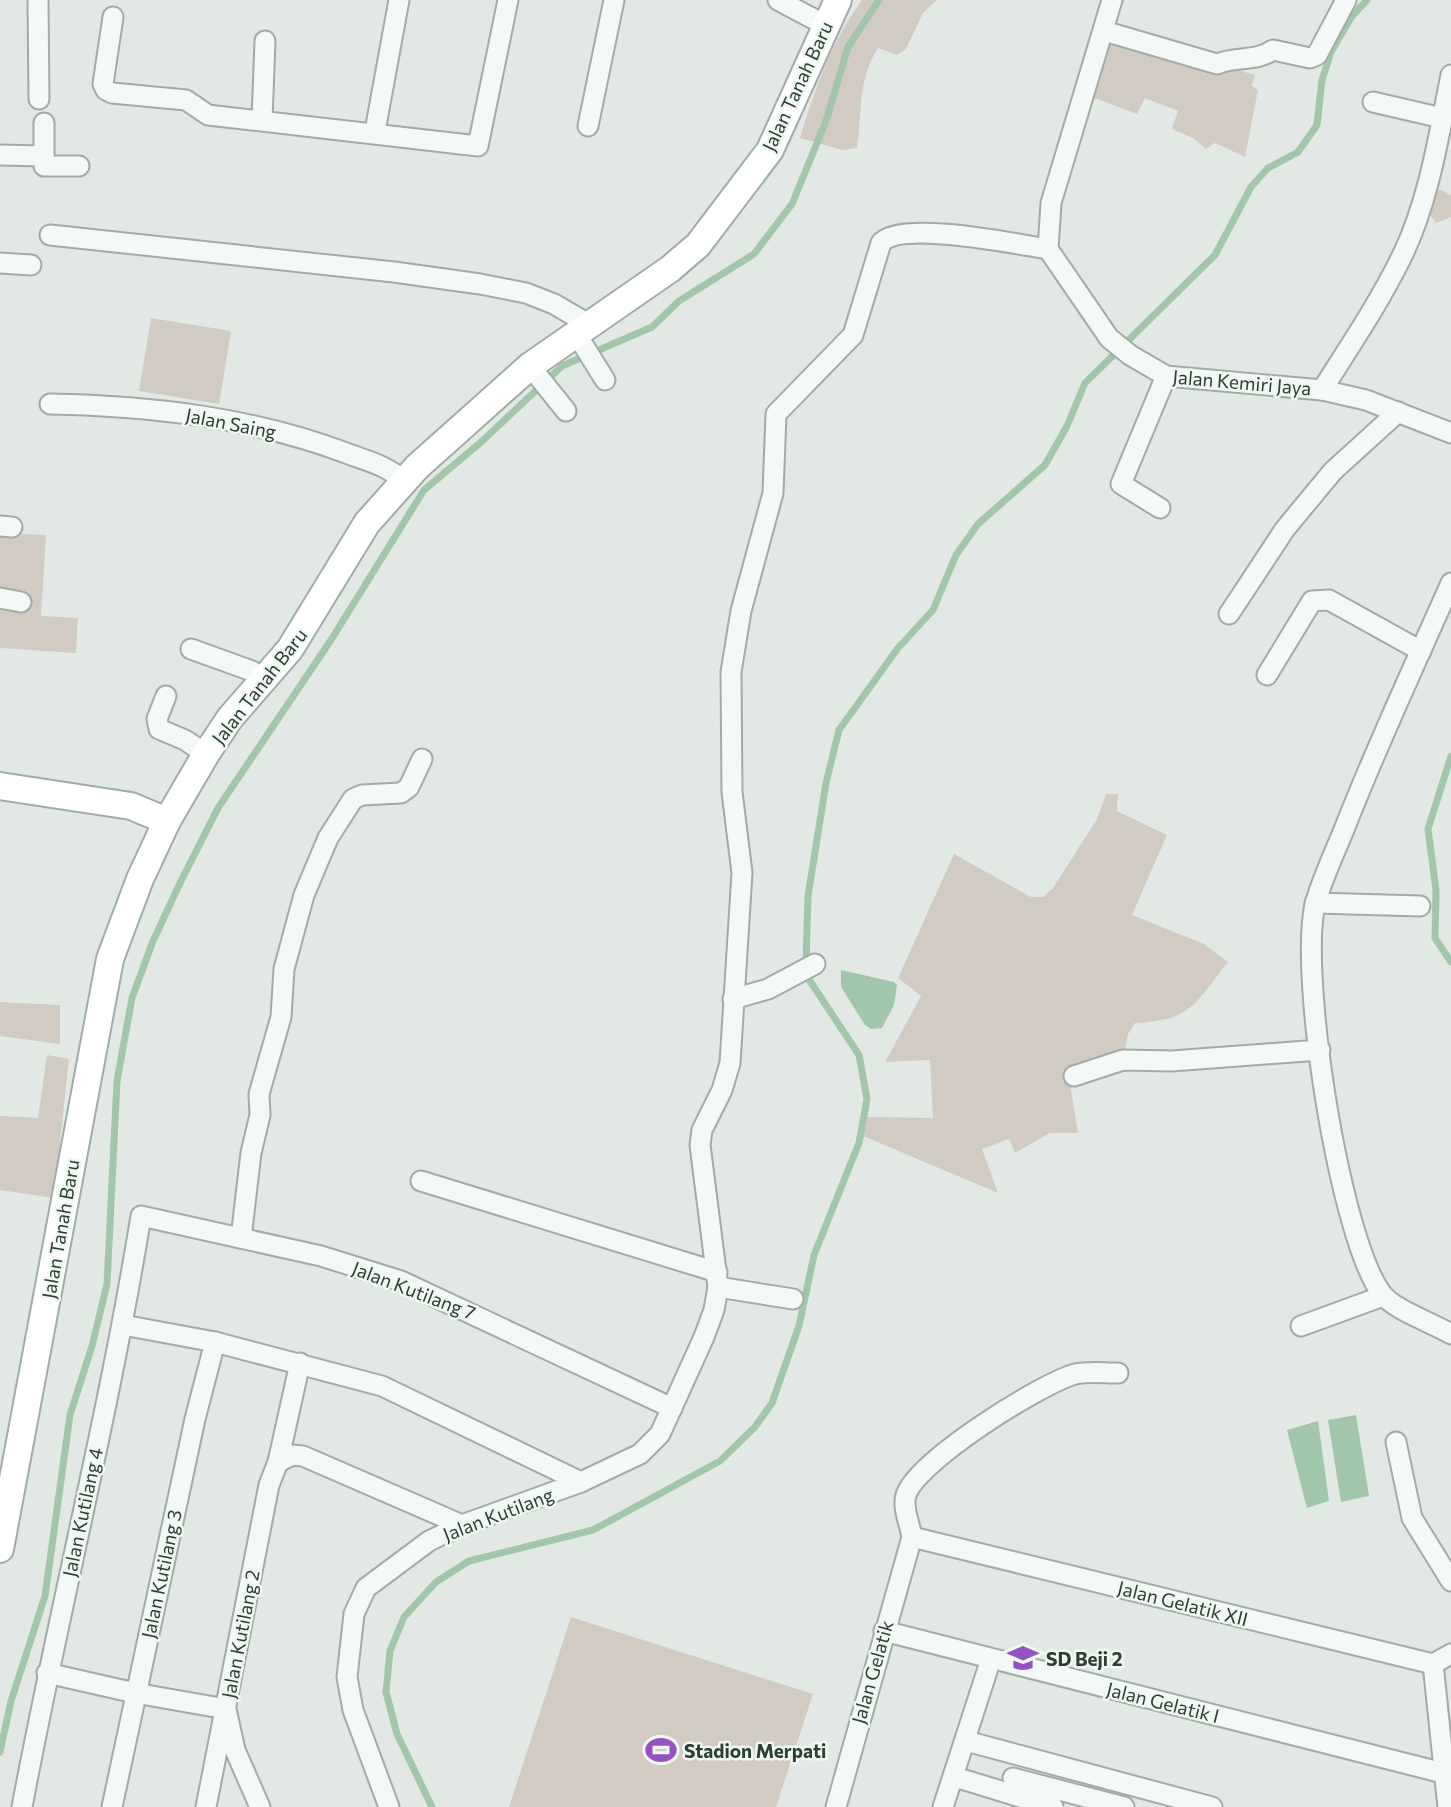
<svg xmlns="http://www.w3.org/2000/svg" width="1451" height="1807" font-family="Commissioner,sans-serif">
	<rect width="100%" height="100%" fill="#e2e9e5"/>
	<g fill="#d2cbc4">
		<path d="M 862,0 L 937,0 L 923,13 L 906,49 L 897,55 L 878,48 C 858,78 862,114 857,148 L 842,150 L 800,138 C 815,89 831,42 862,0 Z"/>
		<path d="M 1104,31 L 1255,75 L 1252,86 L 1258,90 L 1245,157 L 1215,143 L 1206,149 L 1193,138 L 1172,129 L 1178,111 L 1145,98 L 1137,114 L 1084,94 Z"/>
		<path d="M 1439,189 L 1451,195 L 1451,217 L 1436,223 L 1428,212 Z"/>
		<path d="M 151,318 L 231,331 L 219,404 L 139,391 Z"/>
		<path d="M 0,533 L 46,535 L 41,616 L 78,618 L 76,653 L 0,648 Z"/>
		<path d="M 1106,794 L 1118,794 L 1117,811 L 1167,835 L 1132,915 L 1204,944 L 1228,962 C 1195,1003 1192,1021 1135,1023 L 1128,1034 L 1123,1060 L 1074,1076 L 1071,1090 L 1078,1133 L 1050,1133 L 1015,1153 L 1009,1139 L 982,1149 L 998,1193 L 863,1136 L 867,1117 L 933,1118 L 930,1060 L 885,1062 L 921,996 L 898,978 L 954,854 L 1031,897 L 1043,897 L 1053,888 L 1097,819 Z"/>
		<path d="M 0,1002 L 60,1005 L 60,1044 L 0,1036 Z"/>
		<path d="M 47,1055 L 69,1059 L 54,1198 L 0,1190 L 0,1116 L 38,1118 Z"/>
		<path d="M 571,1617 L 813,1694 L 776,1807 L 509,1807 Z"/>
	</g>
	<g fill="#a1c6aa">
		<path d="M 841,970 L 894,982 L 897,985 L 894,1005 L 882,1028 L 871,1029 L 865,1025 L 841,987 Z"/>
		<path d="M 1356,1415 L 1369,1496 L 1341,1502 L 1328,1420 Z"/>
		<path d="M 1318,1421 L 1329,1501 L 1307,1508 L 1287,1430 Z"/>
	</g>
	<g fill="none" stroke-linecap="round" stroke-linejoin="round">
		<g stroke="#a1c6aa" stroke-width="7">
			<path d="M 1451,756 L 1428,829 L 1436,890 L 1435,938 L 1451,962"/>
			<path d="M 0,1752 L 11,1701 L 45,1596 L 70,1415 L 92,1346 L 107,1284 L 117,1081 L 132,998 L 153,941 L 181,881 L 218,808 L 331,640 L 424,490 L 480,443 L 562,366 L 652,327 L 679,301 L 754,254 L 792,204 L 826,121 L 848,47 L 879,0"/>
			<path d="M 432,1807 L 397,1734 L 386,1692 L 390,1651 L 404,1617 L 436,1582 L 469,1561 L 593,1530 L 720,1461 L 755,1427 L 772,1403 L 799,1326 L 814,1255 L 859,1143 L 867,1099 L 859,1055 L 808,978 L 806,962 L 808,896 L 826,783 L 839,730 L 898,648 L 933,610 L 956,555 L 978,524 L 1045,465 L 1067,426 L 1085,383 L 1215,255 L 1251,187 L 1268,168 L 1298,152 L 1317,125 L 1322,80 L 1331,52 L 1352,16 L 1367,0"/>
		</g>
		<g stroke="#a0aca5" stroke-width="23">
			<g id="street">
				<path d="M 38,0 L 39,99"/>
				<path d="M 778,0 L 825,25"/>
				<path d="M 1112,0 L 1051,203 L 1048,249 L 1109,338 L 1130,355 L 1166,376 L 1322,390 L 1366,400 L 1451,433"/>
				<path d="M 113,17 L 103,84 L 106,90 L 112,93 L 186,100 L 208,115 L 478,146 L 508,0"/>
				<path d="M 1104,31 L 1217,64 C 1236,56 1256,62 1273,50 L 1310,58 L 1317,55 L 1346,0"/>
				<path d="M 1373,102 L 1442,118"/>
				<path d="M 262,120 L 265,41"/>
				<path d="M 588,126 L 614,0"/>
				<path d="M 375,131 L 399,0"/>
				<path d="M 0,155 L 44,156 L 44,123"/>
				<path d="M 44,156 L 44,166 L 79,166"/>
				<path d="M 50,235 L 394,272 L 480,284 L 526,293 L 554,304 L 590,325"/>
				<path d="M 0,263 L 31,265"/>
				<path d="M 577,335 L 605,380"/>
				<path d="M 530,366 L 566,411"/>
				<path d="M 1322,390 C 1350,346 1379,303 1402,256 C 1429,201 1439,134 1451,75"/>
				<path d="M 50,404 C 151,406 250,417 346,453 C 367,461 387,465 403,481"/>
				<path d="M 1160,508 L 1121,484 L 1166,376"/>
				<path d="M 0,526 L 12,527"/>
				<path d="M 1451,583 C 1416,662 1379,741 1347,822 C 1337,848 1324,874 1316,901 C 1297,967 1340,1240 1382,1294 C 1394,1310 1433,1323 1451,1334"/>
				<path d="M 0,598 L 21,602"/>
				<path d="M 1229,614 L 1285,529 L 1333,471 L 1398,412"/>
				<path d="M 191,649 L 252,671 L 263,680"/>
				<path d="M 1267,675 L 1312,601 L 1329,600 L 1421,651"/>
				<path d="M 166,696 L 157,719 L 159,729 L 185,740 L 206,754"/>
				<path d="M 1315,903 L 1420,906"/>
				<path d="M 733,999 L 768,989 L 815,964"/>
				<path d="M 1074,1076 L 1123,1060 L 1172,1061 L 1320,1050"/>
				<path d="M 421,1181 L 717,1272"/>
				<path d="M 241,1238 L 251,1153 L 260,1115 L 259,1094 L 281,1017 L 284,969 L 304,895 L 328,838 L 353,799 L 362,795 L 401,793 L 409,787 L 422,759"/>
				<path d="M 718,1287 L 793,1299"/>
				<path d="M 123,1325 L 215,1342 L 382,1386 L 581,1482"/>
				<path d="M 1301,1326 L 1383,1296"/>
				<path d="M 1396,1442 L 1412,1518 L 1451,1581"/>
				<path d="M 278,1462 L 293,1455 L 303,1456 L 462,1525"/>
				<path d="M 912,1537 L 1433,1664 L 1451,1654"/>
				<path d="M 884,1631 L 1443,1773 L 1451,1772"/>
				<path d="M 1433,1664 L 1448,1807"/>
				<path d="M 47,1673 L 135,1693 L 226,1709 L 235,1750 L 260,1807"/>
				<path d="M 966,1741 L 1212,1807"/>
				<path d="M 955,1777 L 1053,1807"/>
				<path d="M 1013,1778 L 1124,1807"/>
				<path d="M 22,1807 C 59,1609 109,1414 141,1216 L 321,1256 L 401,1281 L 672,1408"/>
				<path d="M 112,1807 L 195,1419 L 215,1342"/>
				<path d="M 206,1807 L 269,1485 L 278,1462 L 300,1363"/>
				<path d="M 389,1807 L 353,1710 L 347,1677 L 354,1614 L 366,1588 L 429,1541 L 462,1525 L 581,1482 L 640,1454 L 660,1434 L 704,1337 L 714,1310 L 718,1287 L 700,1145 L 702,1130 L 722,1090 L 730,1063 L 742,873 L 732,792 L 731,672 L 741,611 L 773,493 L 776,414 L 853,335 L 881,243 C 901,220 1016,244 1048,249"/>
				<path d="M 836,1807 L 912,1537 C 910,1525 902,1507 906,1495 C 917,1461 1040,1384 1075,1374 C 1089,1371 1104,1373 1118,1373"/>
				<path d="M 943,1807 L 991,1659"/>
			</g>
		</g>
		<g stroke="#a0aca5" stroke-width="30">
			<g id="secondary">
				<path d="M 0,786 L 131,806 L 167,821"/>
				<path d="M 0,1549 L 110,959 L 140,879 L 167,821 L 206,754 L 230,718 L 290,649 L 367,523 L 417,467 L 530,366 L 670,269 L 698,245 L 770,150 L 838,0"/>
			</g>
		</g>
		<use href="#street" stroke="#f4f8f6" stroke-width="19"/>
		<use href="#secondary" stroke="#fff" stroke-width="26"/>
	</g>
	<defs>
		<g id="school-bare" transform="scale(2.415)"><path d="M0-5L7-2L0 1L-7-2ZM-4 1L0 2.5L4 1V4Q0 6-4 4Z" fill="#9553c2" stroke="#f1f7f3" stroke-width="2.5" paint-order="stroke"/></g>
		<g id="stadium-bare" transform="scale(2.415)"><path d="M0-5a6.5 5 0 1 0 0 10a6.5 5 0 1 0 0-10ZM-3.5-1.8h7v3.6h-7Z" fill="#9553c2" stroke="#f1f7f3" stroke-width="2.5" paint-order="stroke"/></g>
	</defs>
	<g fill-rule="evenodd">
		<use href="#school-bare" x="1023" y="1658"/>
		<use href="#stadium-bare" x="661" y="1750"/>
	</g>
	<g text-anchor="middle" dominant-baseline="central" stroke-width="5" stroke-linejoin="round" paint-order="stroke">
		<g font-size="19" fill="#2c3f33" stroke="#f1f7f3">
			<text transform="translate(797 86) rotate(-65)">Jalan Tanah Baru</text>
			<text transform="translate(1242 382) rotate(5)">Jalan Kemiri Jaya</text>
			<text transform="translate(231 423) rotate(11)">Jalan Saing</text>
			<text transform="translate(259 686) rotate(-52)">Jalan Tanah Baru</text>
			<text transform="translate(60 1229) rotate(-80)">Jalan Tanah Baru</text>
			<text transform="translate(414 1290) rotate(21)">Jalan Kutilang 7</text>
			<text transform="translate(82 1512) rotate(-78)">Jalan Kutilang 4</text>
			<text transform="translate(498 1514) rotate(-21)">Jalan Kutilang</text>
			<text transform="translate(161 1574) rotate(-78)">Jalan Kutilang 3</text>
			<text transform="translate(1183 1603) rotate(14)">Jalan Gelatik XII</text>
			<text transform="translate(240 1634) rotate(-79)">Jalan Kutilang 2</text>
			<text transform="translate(872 1672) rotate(-74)">Jalan Gelatik</text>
			<text transform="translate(1163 1702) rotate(14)">Jalan Gelatik I</text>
		</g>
		<g font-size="19" font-weight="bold" fill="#2c3f33" stroke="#f1f7f3" text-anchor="start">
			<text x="1046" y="1658">SD Beji 2</text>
			<text x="684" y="1750">Stadion Merpati</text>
		</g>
	</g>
</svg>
